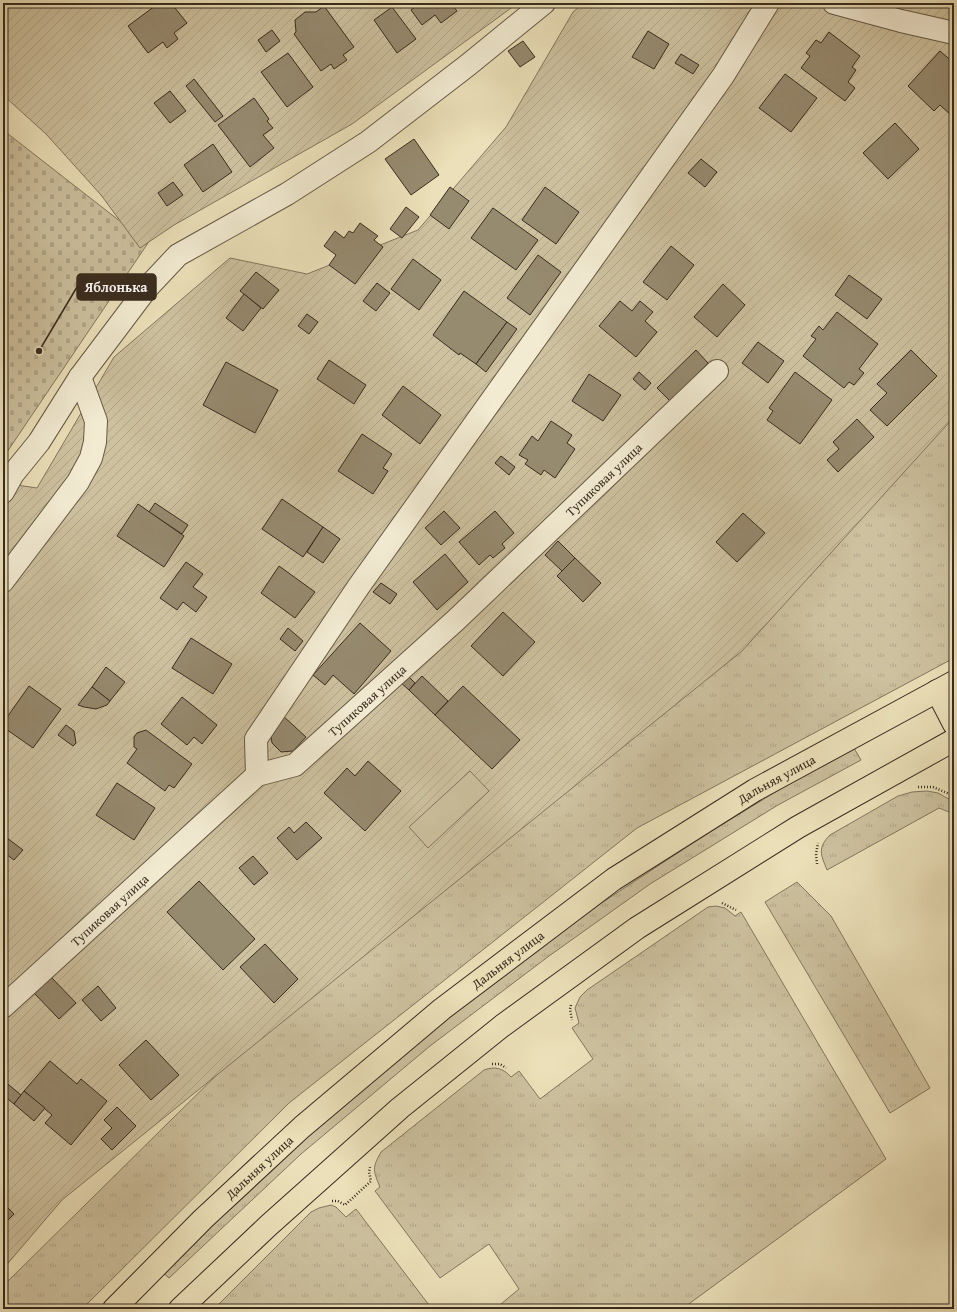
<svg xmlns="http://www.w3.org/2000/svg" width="957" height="1312" font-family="'Gentium Book Plus',serif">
	<defs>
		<pattern id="grass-tufts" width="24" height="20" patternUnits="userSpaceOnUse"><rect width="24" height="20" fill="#cdc19f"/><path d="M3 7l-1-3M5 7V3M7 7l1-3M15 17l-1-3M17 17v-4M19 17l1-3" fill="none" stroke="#b1a688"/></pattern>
		<pattern id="cemetery-stones" width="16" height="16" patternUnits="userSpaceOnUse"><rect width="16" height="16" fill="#cdc19f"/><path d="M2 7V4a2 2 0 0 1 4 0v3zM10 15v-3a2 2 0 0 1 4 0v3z" fill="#b1a688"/></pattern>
		<pattern id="garden-furrows" width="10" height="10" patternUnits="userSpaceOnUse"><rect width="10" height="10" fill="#cdc19f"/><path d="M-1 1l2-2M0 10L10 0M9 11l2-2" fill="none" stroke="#b1a688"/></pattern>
	</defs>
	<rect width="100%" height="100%" fill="#ebe0b9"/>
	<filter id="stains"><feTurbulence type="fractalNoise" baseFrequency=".005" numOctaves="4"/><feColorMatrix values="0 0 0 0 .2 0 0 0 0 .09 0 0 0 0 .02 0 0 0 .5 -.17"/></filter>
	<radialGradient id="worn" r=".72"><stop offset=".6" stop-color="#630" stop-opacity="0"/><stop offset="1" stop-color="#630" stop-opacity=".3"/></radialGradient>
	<g fill="url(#grass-tufts)" stroke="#83765e">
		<path d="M 954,417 L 954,658 L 637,828 L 289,1103 L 82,1309 L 3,1309 L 3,1286 L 249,1043 Z"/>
		<path d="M 854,748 L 861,760 L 778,805 L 650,884 L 549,956 L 430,1046 L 301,1154 L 169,1278 L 161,1271 L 204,1227 L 371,1079 L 493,983 L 600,904 L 708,833 L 820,765 Z"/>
		<path d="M 927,791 L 938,793 L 954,802 L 954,814 L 939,808 L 827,870 C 821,855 817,848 830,835 L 898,796 L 912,792 Z"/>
		<path d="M 797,882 L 831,916 L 930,1088 L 890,1113 L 765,902 Z"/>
		<path d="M 716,906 L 725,908 L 735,916 L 741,912 L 886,1159 L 682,1309 L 495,1309 L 519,1289 L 489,1244 L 440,1278 L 375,1191 L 380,1187 C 373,1170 372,1168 381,1152 L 484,1070 C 495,1066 503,1068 511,1077 L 519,1071 L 540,1099 L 593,1059 L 572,1028 L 579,1023 L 575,1008 L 580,997 L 587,990 L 708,907 Z"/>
		<path d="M 331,1205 L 336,1207 L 346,1217 L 356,1209 L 432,1309 L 214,1309 L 311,1212 L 319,1208 Z"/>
	</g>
	<path fill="url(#cemetery-stones)" stroke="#83765e" d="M 3,130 L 148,243 L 3,458 Z"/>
	<g fill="url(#garden-furrows)" stroke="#83765e">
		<path d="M 3,3 L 518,3 L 352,124 L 174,225 L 140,248 L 101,195 L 46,134 L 3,95 Z"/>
		<path d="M 584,3 L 954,3 L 954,417 L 742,651 L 62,1200 L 3,1269 L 3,483 L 37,488 L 114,357 L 230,258 L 307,274 L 418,230 L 506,127 L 573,12 Z"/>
	</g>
	<path fill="#cdc19f" stroke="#83765e" d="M 470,771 L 489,791 L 428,848 L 409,827 Z"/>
	<g fill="#968a6f" stroke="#392c1e">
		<path d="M 159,3 L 171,3 L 187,23 L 174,33 L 178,39 L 167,48 L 163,42 L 148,53 L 128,26 Z"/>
		<path d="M 420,3 L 451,3 L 457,11 L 441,23 L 435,15 L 422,25 L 411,10 Z"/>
		<path d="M 324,6 L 354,47 L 343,55 L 347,60 L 334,69 L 331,64 L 321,71 L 294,34 L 296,32 L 295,20 L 305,12 L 316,12 Z"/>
		<path d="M 392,7 L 416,39 L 397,53 L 374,20 Z"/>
		<path d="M 272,30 L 280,41 L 266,52 L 258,40 Z"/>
		<path d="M 648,31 L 669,44 L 654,69 L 632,57 Z"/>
		<path d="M 829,32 L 860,56 L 852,67 L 856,70 L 848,82 L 855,88 L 845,101 L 801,68 L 810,56 L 806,53 L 816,40 L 821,43 Z"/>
		<path d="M 523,41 L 535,57 L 520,67 L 508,51 Z"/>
		<path d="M 940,51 L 954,63 L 954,114 L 952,116 L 940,105 L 934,111 L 908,86 Z"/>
		<path d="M 288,53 L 313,87 L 287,107 L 261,72 Z"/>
		<path d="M 681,54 L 699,65 L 693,74 L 675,63 Z"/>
		<path d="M 785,74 L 817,98 L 791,132 L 759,108 Z"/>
		<path d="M 194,79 L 223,116 L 215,122 L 186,86 Z"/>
		<path d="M 170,91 L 186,111 L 170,123 L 154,103 Z"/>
		<path d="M 254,98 L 269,119 L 267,121 L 273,128 L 263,135 L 274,148 L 250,167 L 218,125 Z"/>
		<path d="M 895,123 L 919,149 L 888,179 L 863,153 Z"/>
		<path d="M 414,139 L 439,175 L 411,195 L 385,159 Z"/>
		<path d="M 213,144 L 232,172 L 203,192 L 184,165 Z"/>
		<path d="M 701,159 L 717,172 L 705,187 L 688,173 Z"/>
		<path d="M 173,182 L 183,195 L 167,206 L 158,193 Z"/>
		<path d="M 450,187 L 469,201 L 449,229 L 430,215 Z"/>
		<path d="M 545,187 L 579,212 L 556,244 L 522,220 Z"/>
		<path d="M 406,207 L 419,217 L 402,238 L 390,229 Z"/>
		<path d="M 493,208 L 538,240 L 516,270 L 471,238 Z"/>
		<path d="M 360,223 L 378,236 L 374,240 L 383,247 L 355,284 L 329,265 L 336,255 L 324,246 L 335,231 L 344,238 L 349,231 L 353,233 Z"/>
		<path d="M 671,246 L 694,265 L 667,300 L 643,282 Z"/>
		<path d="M 538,255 L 561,272 L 530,315 L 507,298 Z"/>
		<path d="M 413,259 L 441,280 L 419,310 L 391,289 Z"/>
		<path d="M 256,272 L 279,290 L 263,309 L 240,291 Z"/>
		<path d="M 849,275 L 882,299 L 867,319 L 835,295 Z"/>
		<path d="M 377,283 L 390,293 L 376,311 L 363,301 Z"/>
		<path d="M 723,284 L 745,305 L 717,337 L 694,317 Z"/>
		<path d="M 464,291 L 507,322 L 476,364 L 460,353 L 459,355 L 433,335 Z"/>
		<path d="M 244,294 L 261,308 L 243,331 L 226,318 Z"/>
		<path d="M 620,301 L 632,311 L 640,301 L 653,312 L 645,321 L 657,332 L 636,357 L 599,326 Z"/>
		<path d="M 837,312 L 878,344 L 859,369 L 864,373 L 854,385 L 849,382 L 844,388 L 803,356 L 816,339 L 811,336 L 819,326 L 823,330 Z"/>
		<path d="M 307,314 L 318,322 L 309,334 L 298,326 Z"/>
		<path d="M 507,322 L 517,329 L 486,372 L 476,364 Z"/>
		<path d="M 758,342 L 784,361 L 768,383 L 742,363 Z"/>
		<path d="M 696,350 L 708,363 L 670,401 L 657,388 Z"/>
		<path d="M 911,350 L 937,376 L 887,426 L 870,410 L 887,393 L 877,384 Z"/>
		<path d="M 329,360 L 366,385 L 354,404 L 317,379 Z"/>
		<path d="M 226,362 L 278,390 L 255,433 L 203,405 Z"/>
		<path d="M 639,372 L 651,383 L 645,390 L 633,379 Z"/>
		<path d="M 795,372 L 832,400 L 800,444 L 767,420 L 773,411 L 769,408 Z"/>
		<path d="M 589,374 L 621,395 L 603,421 L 572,401 Z"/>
		<path d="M 403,386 L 441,415 L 420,444 L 382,415 Z"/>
		<path d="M 857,419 L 874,437 L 838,472 L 827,460 L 839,449 L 833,442 Z"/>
		<path d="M 551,421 L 572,435 L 567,443 L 575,449 L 555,478 L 544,470 L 541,475 L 525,464 L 528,460 L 519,455 L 532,436 L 538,441 Z"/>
		<path d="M 362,434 L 392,454 L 383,468 L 388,471 L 373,494 L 338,471 Z"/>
		<path d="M 501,456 L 515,467 L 509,475 L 495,463 Z"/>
		<path d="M 282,499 L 323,527 L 303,557 L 262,529 Z"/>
		<path d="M 155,503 L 188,525 L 182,534 L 149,512 Z"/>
		<path d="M 138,504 L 184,536 L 164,567 L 117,536 Z"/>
		<path d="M 444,511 L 460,528 L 441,545 L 425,528 Z"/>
		<path d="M 495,511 L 514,533 L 502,544 L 505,548 L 493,558 L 490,555 L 479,565 L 459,542 Z"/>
		<path d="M 743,513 L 765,533 L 737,562 L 716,542 Z"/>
		<path d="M 323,527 L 340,539 L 323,563 L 307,552 Z"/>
		<path d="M 558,541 L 575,558 L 562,571 L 545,555 Z"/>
		<path d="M 445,554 L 468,582 L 437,610 L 413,582 Z"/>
		<path d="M 575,558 L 601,583 L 583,602 L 557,576 Z"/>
		<path d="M 186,562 L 203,574 L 193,587 L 207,597 L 196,612 L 183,602 L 177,610 L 160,598 Z"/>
		<path d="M 279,566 L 315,592 L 295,618 L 261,593 Z"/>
		<path d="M 381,583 L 397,594 L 390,604 L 373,592 Z"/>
		<path d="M 503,612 L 535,642 L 503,676 L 471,646 Z"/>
		<path d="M 360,623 L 391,651 L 354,694 L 333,675 L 325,685 L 313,675 Z"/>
		<path d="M 288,628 L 303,641 L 295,651 L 280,639 Z"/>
		<path d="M 191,638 L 232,664 L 213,694 L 172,668 Z"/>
		<path d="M 106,667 L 125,682 L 110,701 L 92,687 Z"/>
		<path d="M 407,675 L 415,683 L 409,690 L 400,682 Z"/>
		<path d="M 422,676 L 448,701 L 435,715 L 409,690 Z"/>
		<path d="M 29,686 L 61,709 L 33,748 L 3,727 L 3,723 Z"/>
		<path d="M 463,686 L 520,740 L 492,769 L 435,715 Z"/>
		<path d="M 92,687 L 110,701 L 107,705 L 96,709 L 84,707 L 78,705 Z"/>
		<path d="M 182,697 L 217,725 L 202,744 L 194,737 L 187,745 L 161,724 Z"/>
		<path d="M 282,715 L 306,737 L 293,751 L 281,752 L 272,743 L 270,730 Z"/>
		<path d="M 66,725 L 74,731 L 76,743 L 73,746 L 58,735 Z"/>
		<path d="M 146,730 L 192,764 L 174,788 L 169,785 L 165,791 L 127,763 L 137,749 L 134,747 L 134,737 L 137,733 Z"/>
		<path d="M 368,761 L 401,791 L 365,831 L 324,793 L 347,768 L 355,776 Z"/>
		<path d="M 117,783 L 155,808 L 134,840 L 96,815 Z"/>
		<path d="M 306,822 L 322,838 L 297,860 L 277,838 L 289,827 L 294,833 Z"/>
		<path d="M 3,835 L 23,850 L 14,860 L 3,852 Z"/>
		<path d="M 253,856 L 268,873 L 254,885 L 239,868 Z"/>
		<path d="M 199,881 L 255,939 L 223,970 L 167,912 Z"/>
		<path d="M 265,944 L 298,979 L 274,1003 L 240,967 Z"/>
		<path d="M 51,977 L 76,1003 L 59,1019 L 34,993 Z"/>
		<path d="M 98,986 L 116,1008 L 101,1021 L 82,1000 Z"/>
		<path d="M 146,1040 L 179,1075 L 151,1100 L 119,1065 Z"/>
		<path d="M 50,1061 L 77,1084 L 81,1079 L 107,1101 L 71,1145 L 45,1123 L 52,1115 L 24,1091 Z"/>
		<path d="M 3,1080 L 21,1095 L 14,1104 L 3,1095 Z"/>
		<path d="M 24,1091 L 45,1108 L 34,1121 L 14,1104 Z"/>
		<path d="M 117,1107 L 136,1126 L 112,1150 L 101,1139 L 112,1128 L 104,1120 Z"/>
		<path d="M 3,1203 L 14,1214 L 3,1225 Z"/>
	</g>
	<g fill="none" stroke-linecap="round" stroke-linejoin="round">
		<g stroke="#665945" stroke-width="24">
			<g id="minor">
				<path d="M 834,3 L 901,21 L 954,33"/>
				<path d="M 3,492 L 13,474 L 39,442 L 80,377 L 147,288 L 178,255 L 287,194 L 368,142 L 468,65 L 544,3"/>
				<path d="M 3,581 L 78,482 L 91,458 L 95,442 L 96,421 L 80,377"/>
				<path d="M 257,775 L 256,739 L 359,586 L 723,76 L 768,3"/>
				<path id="s1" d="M 3,1007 L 257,775 L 295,765 L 456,620 L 717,371"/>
			</g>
		</g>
		<g stroke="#392c1e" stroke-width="24">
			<g id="major">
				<path d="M 937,691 L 954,724"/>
				<path id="s2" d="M 114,1309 L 203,1219 L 302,1127 L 442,1009 L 614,879 L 755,790 L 954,682"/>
				<path d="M 180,1309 L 269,1225 L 400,1108 L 502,1026 L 637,928 L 798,827 L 954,740"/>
			</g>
		</g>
		<g stroke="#392c1e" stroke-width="2.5" stroke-dasharray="1 2" stroke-linecap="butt">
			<path d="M 918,787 L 933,787 L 954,796"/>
			<path d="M 817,864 L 816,854 L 818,843"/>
			<path d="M 722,903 L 736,910"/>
			<path d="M 571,1005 L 570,1009 L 572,1020"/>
			<path d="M 492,1064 L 500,1064 L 506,1068"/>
			<path d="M 332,1201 L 338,1201 L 345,1205 L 371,1181 L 369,1172 L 370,1167"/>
		</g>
		<use href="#minor" stroke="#f2ebd2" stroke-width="22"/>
		<use href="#major" stroke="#ebe0b9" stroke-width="22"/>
	</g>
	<g text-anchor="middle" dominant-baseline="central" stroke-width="3" stroke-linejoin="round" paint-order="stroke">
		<g font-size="13" fill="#392c1e" stroke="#f2ebd2">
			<text stroke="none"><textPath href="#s1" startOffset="804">Тупиковая улица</textPath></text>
			<text stroke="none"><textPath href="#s1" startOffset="480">Тупиковая улица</textPath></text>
			<text stroke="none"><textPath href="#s2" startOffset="851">Дальняя улица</textPath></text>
			<text stroke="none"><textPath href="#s1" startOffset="144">Тупиковая улица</textPath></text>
			<text stroke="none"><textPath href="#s2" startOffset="527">Дальняя улица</textPath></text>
			<text stroke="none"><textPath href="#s2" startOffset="203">Дальняя улица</textPath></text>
		</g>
	</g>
	<path fill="none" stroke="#392c1e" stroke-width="1.5" d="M39 351L77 287"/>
	<circle fill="#392c1e" stroke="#f2ebd2" stroke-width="1.5" cx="39" cy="351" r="4"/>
	<rect fill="#392c1e" stroke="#392c1e" stroke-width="1.5" x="77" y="274" width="79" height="26" rx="4"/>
	<g font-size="14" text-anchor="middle" font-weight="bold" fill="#fff">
		<text x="116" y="292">Яблонька</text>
	</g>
	<rect width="957" height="1312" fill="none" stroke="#ebe0b9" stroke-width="16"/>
	<rect x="4" y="4" width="949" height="1304" fill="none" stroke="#392c1e" stroke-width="2"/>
	<rect x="8" y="8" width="941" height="1296" fill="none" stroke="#392c1e"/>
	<rect width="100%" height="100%" filter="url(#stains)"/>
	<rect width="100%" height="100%" fill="url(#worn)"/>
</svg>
